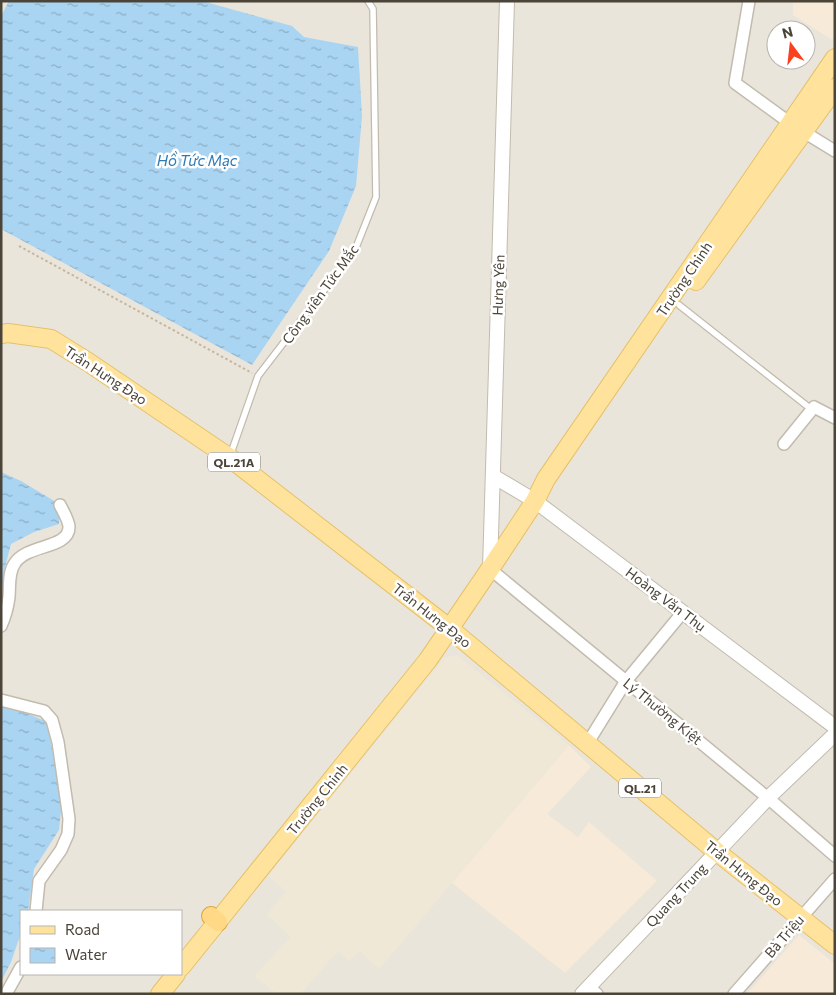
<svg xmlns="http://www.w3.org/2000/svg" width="836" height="995" font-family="Commissioner,sans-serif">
	<defs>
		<pattern id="water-ripples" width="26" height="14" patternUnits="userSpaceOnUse" patternTransform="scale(1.25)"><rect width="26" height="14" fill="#a9d4f2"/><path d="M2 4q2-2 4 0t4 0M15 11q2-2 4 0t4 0" fill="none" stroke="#8caec5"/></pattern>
	</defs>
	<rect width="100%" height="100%" fill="#f6f3ec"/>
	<path fill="#eae5da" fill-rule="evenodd" d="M 1,1 L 835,1 L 835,994 L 1,994 ZM 776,30 L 806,30 L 806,60 L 776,60 ZM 21,911 L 181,911 L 181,974 L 21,974 Z"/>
	<g fill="#f7ead8">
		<path d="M 793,1 L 835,1 L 835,35 L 832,40 L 793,15 Z"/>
		<path d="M 569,745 L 591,767 L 547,814 L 578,837 L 589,822 L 657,881 L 565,973 L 452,883 Z"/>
		<path d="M 799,935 L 835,964 L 835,994 L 747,994 Z"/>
	</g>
	<path fill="#efe8d6" d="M 457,655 L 569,745 L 379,969 L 360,951 L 349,961 L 338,951 L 300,994 L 277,994 L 254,976 L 291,937 L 267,915 L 286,891 L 268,876 L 444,658 Z"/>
	<g fill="url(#water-ripples)">
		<path d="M 9,1 L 202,1 L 292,26 L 304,37 L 358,47 L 362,116 L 356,186 L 329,251 L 252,365 L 1,229 L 1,16 Z"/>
		<path d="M 1,472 L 21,481 L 56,502 L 59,517 L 59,524 L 34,532 L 11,544 L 5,567 L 1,595 Z"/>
		<path d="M 1,705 L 24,712 L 47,722 L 62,802 L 59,830 L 34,869 L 28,911 L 21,911 L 21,933 L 11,962 L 1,982 Z"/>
	</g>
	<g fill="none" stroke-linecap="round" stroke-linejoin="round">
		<g stroke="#c2bbae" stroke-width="8">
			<g id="service">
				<path d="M 679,305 L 811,409"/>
				<path d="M 230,456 L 258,376 L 355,250 L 376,197 L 373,9 L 368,1"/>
			</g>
		</g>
		<g stroke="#c2bbae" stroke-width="14">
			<g id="minor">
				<path d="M 749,1 L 735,83 L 790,123"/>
				<path d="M 804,132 L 835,151"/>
				<path d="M 784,444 L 814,407 L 835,418"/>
				<path d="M 490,569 L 768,798 L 835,856"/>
				<path d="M 1,626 C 5,617 8,606 9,597 C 10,586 8,572 15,563 C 27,544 69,549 69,527 C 69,521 63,511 60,505"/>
				<path d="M 1,700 L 44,711 L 52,720 L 58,742 L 69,819 L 68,834 L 61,850 L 39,881 L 36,911"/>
				<path d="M 587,744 L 626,681 L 683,612"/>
				<path d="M 589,987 L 597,994"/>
				<path d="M 6,994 L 21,967"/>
				<path d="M 734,994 L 835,879"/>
			</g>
		</g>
		<g stroke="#c2bbae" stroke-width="16">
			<g id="tertiary">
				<path d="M 493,476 L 535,501 L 835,727"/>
				<path d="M 490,569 L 507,1"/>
				<path d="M 582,994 L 768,798 L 835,734"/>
			</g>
		</g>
		<g stroke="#e6c16a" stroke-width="20">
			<g id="primary">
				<path d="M 696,281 L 835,88"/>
				<path d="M 1,334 L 8,333 L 51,339 L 88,362 L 230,458 L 449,628 L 717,852 L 835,945"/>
				<path d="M 181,967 L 428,660 L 490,569 L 535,501 L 546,479 L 835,58"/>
				<path d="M 160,994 L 176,974"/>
			</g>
		</g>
		<g stroke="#e0a43c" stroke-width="20">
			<path id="trunk" d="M 211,916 L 218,922"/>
		</g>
		<path stroke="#c4b79f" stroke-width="2" stroke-dasharray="2.5 2.5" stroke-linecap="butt" d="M 19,246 L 252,373"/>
		<use href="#service" stroke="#fff" stroke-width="5.5"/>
		<use href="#minor" stroke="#fff" stroke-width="11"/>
		<use href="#tertiary" stroke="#fff" stroke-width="14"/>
		<use href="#primary" stroke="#ffe39c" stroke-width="18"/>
		<use href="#trunk" stroke="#ffd985" stroke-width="18"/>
	</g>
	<g text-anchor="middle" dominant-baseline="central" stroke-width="5" stroke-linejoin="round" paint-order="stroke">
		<g fill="#fff" stroke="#817c74" stroke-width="1">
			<rect x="208" y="452.5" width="52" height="19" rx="4"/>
			<rect x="619" y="778.5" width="42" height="19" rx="4"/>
		</g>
		<g font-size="12" font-weight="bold" fill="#4b4439">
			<text x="234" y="462">QL.21A</text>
			<text x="640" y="788">QL.21</text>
		</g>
		<g font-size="14" fill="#4b4439" stroke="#fff">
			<text transform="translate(684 279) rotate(-56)">Trường Chinh</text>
			<text transform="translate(498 285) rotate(-88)">Hưng Yên</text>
			<text transform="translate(320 294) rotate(-54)">Công viên Tức Mắc</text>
			<text transform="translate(106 375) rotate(33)">Trần Hưng Đạo</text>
			<text transform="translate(666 599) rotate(37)">Hoàng Văn Thụ</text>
			<text transform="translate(432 615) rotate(38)">Trần Hưng Đạo</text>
			<text transform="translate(663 711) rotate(39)">Lý Thường Kiệt</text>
			<text transform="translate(317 799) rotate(-51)">Trường Chinh</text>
			<text transform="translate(744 873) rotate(39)">Trần Hưng Đạo</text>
			<text transform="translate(676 895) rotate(-47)">Quang Trung</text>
			<text transform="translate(784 936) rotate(-49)">Bà Triệu</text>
		</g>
		<g font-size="15" font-style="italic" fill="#2e7ab2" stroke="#fff">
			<text x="197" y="160">Hồ Tức Mạc</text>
		</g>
	</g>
	<rect width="836" height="995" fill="none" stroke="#4b4439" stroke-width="5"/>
	<rect x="20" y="910" width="162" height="65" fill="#ffffff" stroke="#b7b4b0"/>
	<rect x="30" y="926" width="25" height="8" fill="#ffe39c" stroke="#b7b4b0"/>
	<text x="65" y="935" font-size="15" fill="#4b4439">Road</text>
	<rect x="30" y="948" width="25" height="15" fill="url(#water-ripples)" stroke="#b7b4b0"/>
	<text x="65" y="960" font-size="15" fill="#4b4439">Water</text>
	<g transform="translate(791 45) rotate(345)"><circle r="24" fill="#ffffff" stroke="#b7b4b0"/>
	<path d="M0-4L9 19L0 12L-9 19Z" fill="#fc3f1d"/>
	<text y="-8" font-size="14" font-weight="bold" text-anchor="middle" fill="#4b4439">N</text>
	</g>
</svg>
